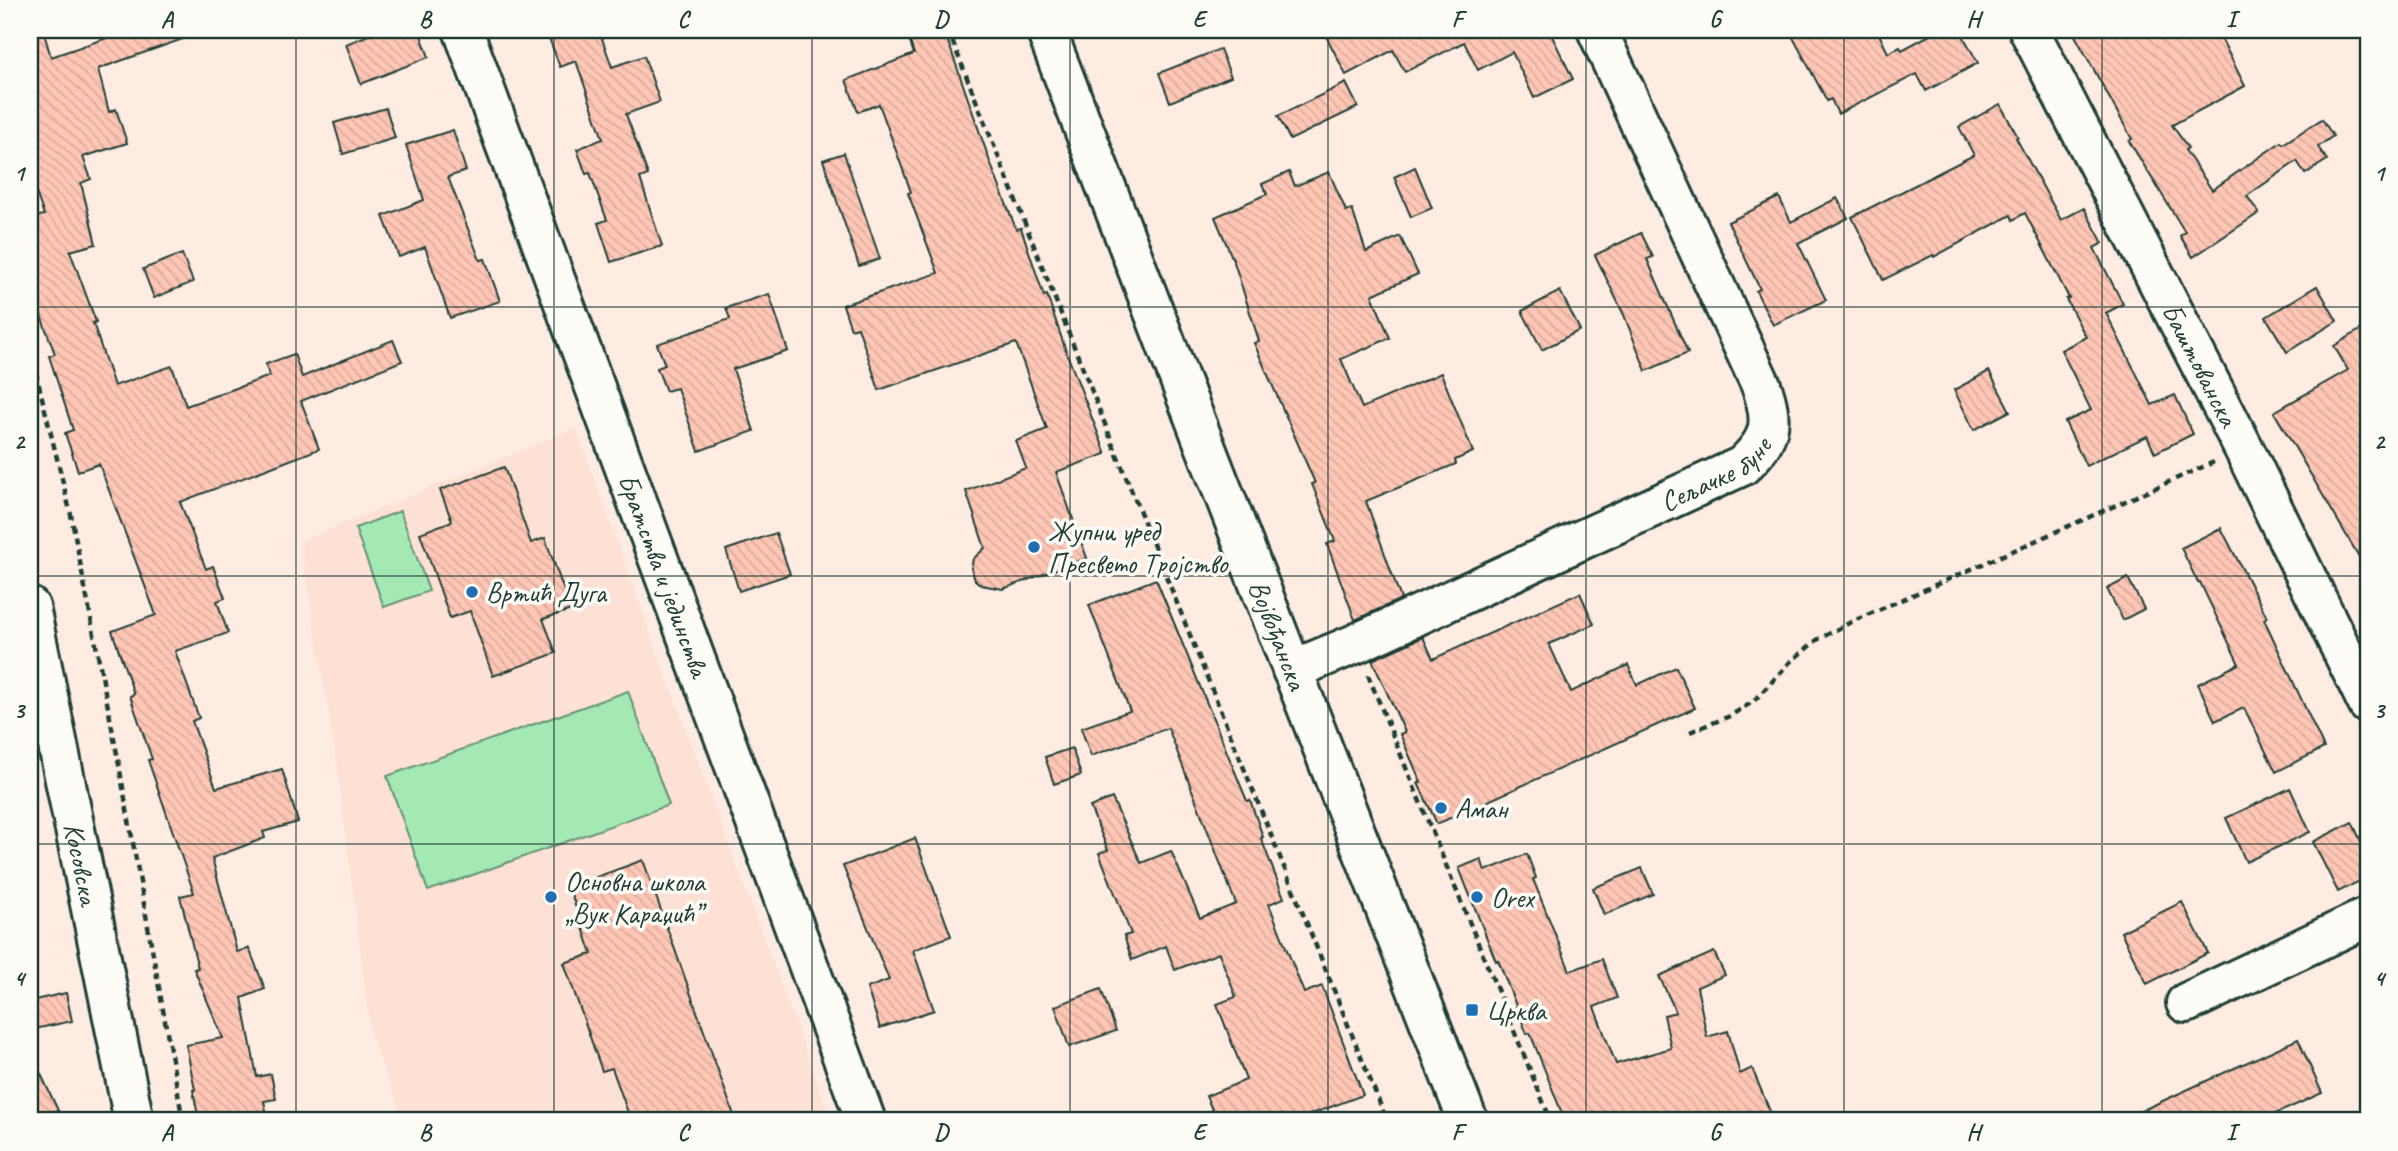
<svg xmlns="http://www.w3.org/2000/svg" width="2398" height="1151" font-family="Caveat,sans-serif">
	<defs>
		<pattern id="building-back-hatch" width="6" height="6" patternUnits="userSpaceOnUse" patternTransform="scale(1.75)"><rect width="6" height="6" fill="#ffc6b5"/><path d="M-1 5l2 2M0 0l6 6M5-1l2 2" fill="none" stroke="#daab9c"/></pattern>
	</defs>
	<rect width="100%" height="100%" fill="#feece3"/>
	<filter id="ink" filterUnits="userSpaceOnUse"><feTurbulence type="fractalNoise" baseFrequency=".0143" numOctaves="2"/><feDisplacementMap in="SourceGraphic" scale="14" xChannelSelector="R" yChannelSelector="G"/><feConvolveMatrix kernelMatrix="1 2 1 2 8 2 1 2 1" color-interpolation-filters="sRGB"/></filter>
	<g filter="url(#ink)">
		<path fill="#fee1d5" d="M 576,428 L 654,643 L 832,1121 L 404,1121 L 371,1037 L 336,758 L 300,541 Z"/>
		<g fill="#a4e8b3" stroke="#629274" stroke-width="2">
			<path d="M 400,511 L 429,591 L 384,607 L 355,528 Z"/>
			<path d="M 628,691 L 669,805 L 428,891 L 387,776 Z"/>
		</g>
		<g fill="url(#building-back-hatch)" stroke="#1f3d34" stroke-width="2">
			<path d="M 30,30 L 43,30 L 51,57 L 130,30 L 199,30 L 200,33 L 98,69 L 109,112 L 116,109 L 127,143 L 83,157 L 91,179 L 81,183 L 96,244 L 70,251 L 96,322 L 93,323 L 114,386 L 172,366 L 186,406 L 270,376 L 266,364 L 294,354 L 302,377 L 393,340 L 402,361 L 301,401 L 319,449 L 180,502 L 206,569 L 213,566 L 225,598 L 217,601 L 228,633 L 175,651 L 199,718 L 192,721 L 216,788 L 282,769 L 298,822 L 263,832 L 265,838 L 212,858 L 237,952 L 249,948 L 265,989 L 242,998 L 257,1077 L 271,1074 L 276,1099 L 264,1101 L 268,1121 L 199,1121 L 193,1090 L 195,1090 L 186,1045 L 223,1038 L 194,969 L 198,968 L 180,896 L 194,893 L 148,760 L 152,759 L 130,696 L 134,694 L 112,631 L 156,615 L 99,464 L 78,471 L 65,433 L 73,430 L 49,356 L 55,354 L 30,286 L 30,218 L 44,215 L 30,176 Z"/>
			<path d="M 381,30 L 419,30 L 429,57 L 361,84 L 346,44 Z"/>
			<path d="M 546,30 L 599,30 L 612,67 L 644,56 L 660,102 L 626,114 L 648,175 L 640,178 L 662,246 L 611,262 L 598,223 L 607,220 L 590,173 L 586,174 L 577,149 L 603,139 L 576,61 L 560,67 Z"/>
			<path d="M 933,30 L 944,30 L 990,162 L 1016,229 L 1021,228 L 1044,296 L 1047,295 L 1067,354 L 1106,454 L 1056,472 L 1087,558 L 1003,589 L 981,585 L 975,580 L 971,568 L 973,559 L 985,548 L 966,491 L 1026,468 L 1016,441 L 1047,429 L 1016,343 L 879,390 L 858,327 L 851,329 L 843,305 L 938,273 L 908,193 L 911,192 L 879,104 L 858,112 L 846,80 L 914,54 L 909,39 Z"/>
			<path d="M 1323,30 L 1554,30 L 1550,32 L 1573,79 L 1534,98 L 1512,52 L 1478,70 L 1464,42 L 1405,72 L 1393,50 L 1346,75 Z"/>
			<path d="M 1789,30 L 1877,30 L 1888,53 L 1900,47 L 1902,50 L 1939,30 L 1960,30 L 1978,63 L 1926,91 L 1917,74 L 1838,114 L 1831,99 L 1827,101 Z"/>
			<path d="M 2072,30 L 2217,30 L 2245,86 L 2172,125 L 2188,148 L 2185,150 L 2212,190 L 2281,142 L 2283,144 L 2322,119 L 2333,136 L 2318,147 L 2327,160 L 2305,174 L 2297,161 L 2247,196 L 2259,213 L 2193,257 L 2180,236 L 2185,232 L 2129,141 L 2132,139 Z"/>
			<path d="M 1220,49 L 1231,77 L 1170,102 L 1159,73 Z"/>
			<path d="M 1346,83 L 1358,107 L 1290,140 L 1278,116 Z"/>
			<path d="M 2000,104 L 2018,137 L 2016,138 L 2061,220 L 2084,208 L 2103,243 L 2094,248 L 2123,304 L 2106,313 L 2152,405 L 2175,395 L 2193,434 L 2155,453 L 2147,436 L 2086,466 L 2065,422 L 2091,410 L 2061,350 L 2086,337 L 2066,299 L 2069,298 L 2025,213 L 2013,220 L 2011,215 L 1934,257 L 1933,255 L 1883,280 L 1852,217 L 1974,155 L 1959,127 Z"/>
			<path d="M 386,108 L 395,138 L 343,154 L 334,123 Z"/>
			<path d="M 453,130 L 466,171 L 448,177 L 480,260 L 485,259 L 500,301 L 450,318 L 425,247 L 399,257 L 383,216 L 424,200 L 406,145 Z"/>
			<path d="M 844,153 L 880,259 L 859,266 L 823,160 Z"/>
			<path d="M 1415,167 L 1432,208 L 1411,217 L 1394,177 Z"/>
			<path d="M 1289,172 L 1295,186 L 1329,172 L 1346,211 L 1352,209 L 1366,252 L 1400,236 L 1418,274 L 1372,295 L 1390,338 L 1341,359 L 1362,408 L 1441,373 L 1473,452 L 1455,460 L 1456,464 L 1366,501 L 1401,599 L 1355,620 L 1327,544 L 1335,541 L 1312,484 L 1315,483 L 1254,343 L 1259,341 L 1234,262 L 1215,217 L 1267,194 L 1262,184 Z"/>
			<path d="M 1779,197 L 1791,222 L 1837,198 L 1848,218 L 1798,243 L 1826,300 L 1773,325 L 1756,291 L 1760,289 L 1728,222 Z"/>
			<path d="M 1641,233 L 1653,257 L 1647,259 L 1688,353 L 1646,371 L 1624,315 L 1595,255 Z"/>
			<path d="M 182,254 L 193,282 L 154,298 L 143,269 Z"/>
			<path d="M 2317,286 L 2337,321 L 2287,352 L 2266,317 Z"/>
			<path d="M 1560,291 L 1580,330 L 1542,350 L 1522,311 Z"/>
			<path d="M 769,294 L 788,351 L 733,369 L 754,431 L 699,451 L 677,388 L 666,391 L 657,368 L 665,365 L 657,344 L 730,319 L 726,308 Z"/>
			<path d="M 2368,325 L 2368,572 L 2274,412 L 2348,370 L 2334,346 Z"/>
			<path d="M 1989,371 L 2010,411 L 1974,430 L 1954,390 Z"/>
			<path d="M 504,467 L 531,543 L 545,538 L 571,610 L 543,619 L 556,653 L 493,676 L 470,611 L 450,618 L 420,533 L 452,521 L 440,490 Z"/>
			<path d="M 2221,528 L 2267,617 L 2264,619 L 2324,748 L 2276,772 L 2244,708 L 2215,721 L 2198,684 L 2239,664 L 2200,582 L 2198,583 L 2181,548 Z"/>
			<path d="M 776,533 L 790,574 L 739,591 L 726,550 Z"/>
			<path d="M 2128,578 L 2144,609 L 2123,620 L 2107,589 Z"/>
			<path d="M 1156,579 L 1247,801 L 1250,800 L 1263,837 L 1261,838 L 1284,898 L 1269,904 L 1304,993 L 1322,986 L 1363,1095 L 1293,1121 L 1217,1121 L 1206,1096 L 1246,1080 L 1217,1004 L 1236,997 L 1219,953 L 1175,970 L 1166,946 L 1132,960 L 1124,936 L 1131,934 L 1099,853 L 1108,850 L 1090,807 L 1112,798 L 1141,863 L 1171,851 L 1200,918 L 1236,904 L 1168,728 L 1091,756 L 1081,728 L 1130,711 L 1089,605 Z"/>
			<path d="M 1580,593 L 1594,624 L 1549,644 L 1571,692 L 1628,665 L 1637,685 L 1676,667 L 1695,708 L 1437,824 L 1418,783 L 1421,782 L 1400,734 L 1405,732 L 1372,660 L 1423,637 L 1433,659 Z"/>
			<path d="M 1072,748 L 1081,775 L 1054,784 L 1045,757 Z"/>
			<path d="M 2290,788 L 2310,832 L 2246,862 L 2226,818 Z"/>
			<path d="M 2352,822 L 2368,856 L 2368,877 L 2338,892 L 2313,842 Z"/>
			<path d="M 915,838 L 951,936 L 913,950 L 934,1010 L 880,1028 L 867,988 L 889,980 L 843,866 Z"/>
			<path d="M 1527,854 L 1536,878 L 1533,879 L 1570,971 L 1602,959 L 1617,998 L 1594,1007 L 1616,1064 L 1671,1048 L 1664,1015 L 1676,1012 L 1659,976 L 1714,952 L 1725,975 L 1697,987 L 1707,1037 L 1728,1031 L 1740,1074 L 1752,1068 L 1774,1121 L 1565,1121 L 1530,1033 L 1527,1034 L 1498,960 L 1496,961 L 1459,868 L 1481,859 L 1485,871 Z"/>
			<path d="M 643,860 L 736,1121 L 631,1121 L 612,1068 L 602,1071 L 564,963 L 592,954 L 569,887 Z"/>
			<path d="M 1642,868 L 1653,894 L 1604,915 L 1593,888 Z"/>
			<path d="M 2182,902 L 2208,953 L 2147,984 L 2121,932 Z"/>
			<path d="M 1101,989 L 1116,1031 L 1069,1047 L 1055,1006 Z"/>
			<path d="M 66,993 L 72,1021 L 30,1030 L 30,1001 Z"/>
			<path d="M 2298,1039 L 2322,1093 L 2260,1121 L 2119,1121 Z"/>
			<path d="M 30,1051 L 63,1121 L 30,1121 Z"/>
		</g>
		<g fill="none" stroke-linecap="round" stroke-linejoin="round">
			<g stroke="#1f3d34" stroke-width="44">
				<g id="minor">
					<path id="s1" d="M 463,30 L 866,1121"/>
					<path id="s2" d="M 2029,30 L 2244,449 L 2368,704"/>
					<path id="s3" d="M 30,607 L 134,1121"/>
					<path id="s4" d="M 1292,670 L 1355,644 L 1742,466 C 1772,439 1774,422 1761,385 L 1597,30"/>
					<path d="M 2186,1003 L 2368,917"/>
				</g>
			</g>
			<g stroke="#1f3d34" stroke-width="44">
				<g id="major">
					<path id="s5" d="M 1046,30 L 1204,443 L 1468,1121"/>
				</g>
			</g>
			<g stroke="#1f3d34" stroke-width="4.5" stroke-dasharray="7 5" stroke-linecap="butt">
				<path d="M 948,30 L 1136,502 L 1387,1121"/>
				<path d="M 30,349 L 71,515 L 117,754 L 183,1121"/>
				<path d="M 1368,675 L 1551,1121"/>
				<path d="M 1690,732 L 1730,716 L 1754,701 L 1790,662 L 1817,640 L 1849,623 L 2214,462"/>
			</g>
			<use href="#minor" stroke="#fdfcf7" stroke-width="38"/>
			<use href="#major" stroke="#fdfcf7" stroke-width="38"/>
		</g>
	</g>
	<path fill="none" stroke="#1f3d34" stroke-width="2" stroke-opacity="0.55" d="M 296,30 L 296,1121M 554,30 L 554,1121M 812,30 L 812,1121M 1070,30 L 1070,1121M 1328,30 L 1328,1121M 1586,30 L 1586,1121M 1844,30 L 1844,1121M 2102,30 L 2102,1121M 30,307 L 2368,307M 30,576 L 2368,576M 30,844 L 2368,844"/>
	<g fill="#1f6fb2" stroke="#fdfcf7" stroke-width="2.5">
		<circle cx="1034" cy="547" r="7"/>
		<circle cx="472" cy="592" r="7"/>
		<circle cx="1441" cy="808" r="7"/>
		<circle cx="551" cy="897" r="7"/>
		<circle cx="1477" cy="897" r="7"/>
		<rect x="1465" y="1003" width="14" height="14" rx="3.5"/>
	</g>
	<g text-anchor="middle" dominant-baseline="central" stroke-width="7" stroke-linejoin="round" paint-order="stroke">
		<g font-size="28" fill="#1f3d34" stroke="#fdfcf7">
			<text stroke="none"><textPath href="#s2" startOffset="376">Баштованска</textPath></text>
			<text stroke="none"><textPath href="#s4" startOffset="467">Сељачке буне</textPath></text>
			<text stroke="none"><textPath href="#s1" startOffset="581">Братства и јединства</textPath></text>
			<text stroke="none"><textPath href="#s5" startOffset="648">Војвођанска</textPath></text>
			<text stroke="none"><textPath href="#s3" startOffset="262">Косовска</textPath></text>
		</g>
		<g font-size="28" fill="#1f3d34" stroke="#fdfcf7" text-anchor="start">
			<text x="1048" y="531">Жупни уред<tspan x="1048" dy="32">Пресвето Тројство</tspan></text>
			<text x="486" y="592">Вртић Дуга</text>
			<text x="1455" y="808">Аман</text>
			<text x="565" y="881">Основна школа<tspan x="565" dy="32">„Вук Караџић”</tspan></text>
			<text x="1491" y="897">Orex</text>
			<text x="1486" y="1010">Црква</text>
		</g>
	</g>
	<rect width="2398" height="1151" fill="none" stroke="#fdfcf7" stroke-width="77"/>
	<rect x="38" y="38" width="2322" height="1074" fill="none" stroke="#1f3d34" stroke-width="2.5"/>
	<g font-size="23" text-anchor="middle" font-weight="bold" fill="#1f3d34">
		<text x="167" y="27">A</text>
		<text x="425" y="27">B</text>
		<text x="683" y="27">C</text>
		<text x="941" y="27">D</text>
		<text x="1199" y="27">E</text>
		<text x="1457" y="27">F</text>
		<text x="1715" y="27">G</text>
		<text x="1973" y="27">H</text>
		<text x="2231" y="27">I</text>
		<text x="19" y="181">1</text>
		<text x="2379" y="181">1</text>
		<text x="19" y="449">2</text>
		<text x="2379" y="449">2</text>
		<text x="19" y="718">3</text>
		<text x="2379" y="718">3</text>
		<text x="19" y="986">4</text>
		<text x="2379" y="986">4</text>
		<text x="167" y="1140">A</text>
		<text x="425" y="1140">B</text>
		<text x="683" y="1140">C</text>
		<text x="941" y="1140">D</text>
		<text x="1199" y="1140">E</text>
		<text x="1457" y="1140">F</text>
		<text x="1715" y="1140">G</text>
		<text x="1973" y="1140">H</text>
		<text x="2231" y="1140">I</text>
	</g>
</svg>
